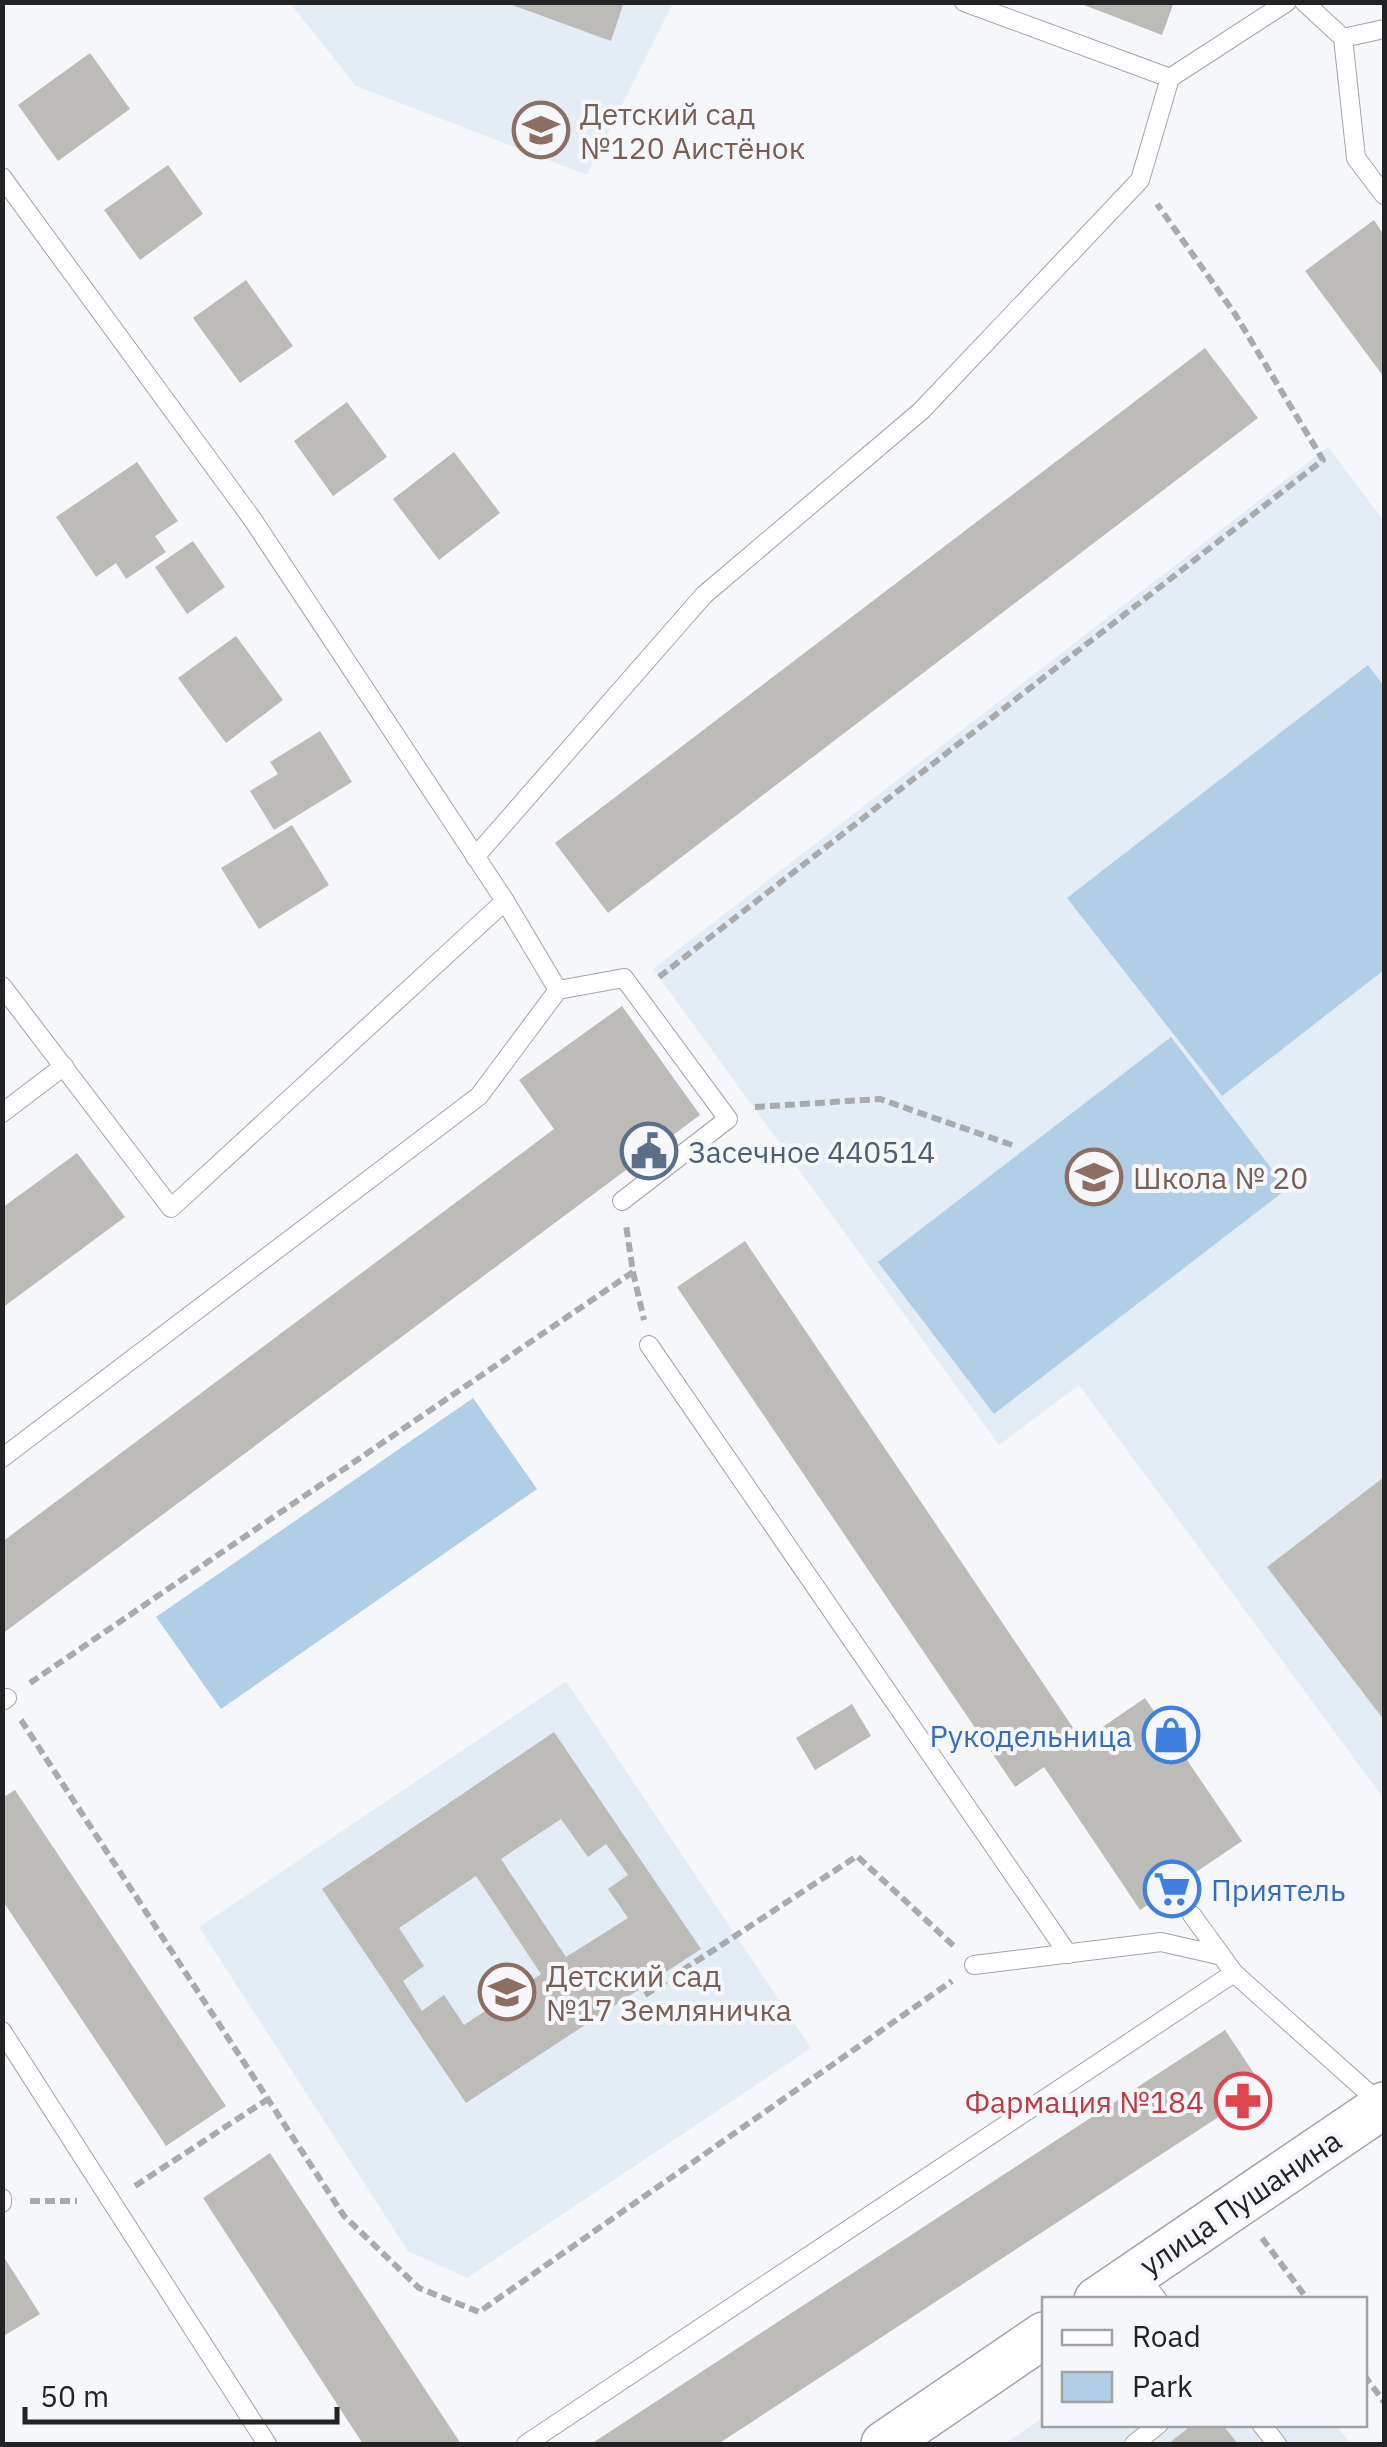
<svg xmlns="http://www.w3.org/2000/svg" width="1387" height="2447" font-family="'IBM Plex Sans',sans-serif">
	<rect width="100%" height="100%" fill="#f5f7fa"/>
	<g fill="#e4edf5">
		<path d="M 290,3 L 673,3 L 587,175 L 356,86 Z"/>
		<path d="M 1328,447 L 1384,521 L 1384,1799 L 1079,1385 L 999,1445 L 653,969 Z"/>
		<path d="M 566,1681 L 811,2048 L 467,2278 L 408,2251 L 199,1927 Z"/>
		<path d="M 1044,2417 L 1044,2424 L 1335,2425 L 1351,2444 L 1004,2444 Z"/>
	</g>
	<g fill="#b1cee7">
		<path d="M 1368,665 L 1384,686 L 1384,970 L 1222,1096 L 1067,898 Z"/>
		<path d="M 1171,1037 L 1287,1189 L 994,1414 L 878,1262 Z"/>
		<path d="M 473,1398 L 537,1489 L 221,1709 L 156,1617 Z"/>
	</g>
	<g fill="#bdbbb8" fill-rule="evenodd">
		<path d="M 504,2 L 624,2 L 611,41 Z"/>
		<path d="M 1076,2 L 1174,2 L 1162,35 Z"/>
		<path d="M 90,53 L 130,109 L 58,161 L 18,105 Z"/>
		<path d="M 168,165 L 203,214 L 140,260 L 104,210 Z"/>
		<path d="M 1374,220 L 1384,235 L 1384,377 L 1305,271 Z"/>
		<path d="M 246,280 L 293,346 L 240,383 L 193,318 Z"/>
		<path d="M 1205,348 L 1258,418 L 608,913 L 555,843 Z"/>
		<path d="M 347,402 L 387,457 L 333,496 L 294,441 Z"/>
		<path d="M 454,452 L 500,513 L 439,560 L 393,499 Z"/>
		<path d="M 137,462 L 178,521 L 155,536 L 166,552 L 126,579 L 116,563 L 96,577 L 56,517 Z"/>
		<path d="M 193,541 L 225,587 L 187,614 L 155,567 Z"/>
		<path d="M 236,636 L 283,700 L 226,743 L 178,678 Z"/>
		<path d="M 320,731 L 352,782 L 274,830 L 250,791 L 278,774 L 270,762 Z"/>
		<path d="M 292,825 L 329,885 L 259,929 L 221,868 Z"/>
		<path d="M 622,1006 L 700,1115 L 2,1634 L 2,1542 L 554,1129 L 519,1080 Z"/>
		<path d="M 77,1153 L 125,1217 L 2,1308 L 2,1208 Z"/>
		<path d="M 745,1241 L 1082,1741 L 1145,1698 L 1242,1841 L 1140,1910 L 1044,1767 L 1015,1787 L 677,1287 Z"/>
		<path d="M 1384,1477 L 1384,1720 L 1267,1567 Z"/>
		<path d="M 852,1704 L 871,1736 L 815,1770 L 796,1738 Z"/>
		<path d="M 554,1732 L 701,1949 L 466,2103 L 322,1889 ZM 561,1819 L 588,1857 L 606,1844 L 628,1875 L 608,1889 L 628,1918 L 566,1957 L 501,1859 ZM 476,1876 L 541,1974 L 464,2025 L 444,1995 L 422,2011 L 403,1981 L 424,1966 L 399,1928 Z"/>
		<path d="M 15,1790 L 226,2106 L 166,2146 L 2,1900 L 2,1798 Z"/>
		<path d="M 1225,2030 L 1263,2087 L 1243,2101 L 718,2444 L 591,2444 Z"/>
		<path d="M 270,2153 L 461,2444 L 363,2444 L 203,2198 Z"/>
		<path d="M 2,2254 L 40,2314 L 2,2337 Z"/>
		<path d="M 1193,2424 L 1222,2424 L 1238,2444 L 1168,2444 Z"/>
	</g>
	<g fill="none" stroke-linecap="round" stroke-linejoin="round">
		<g stroke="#a2a4a6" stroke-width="20">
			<g id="service">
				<path d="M 964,2 L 1170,78"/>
				<path d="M 1304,2 L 1343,38 L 1356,158 L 1384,195"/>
				<path d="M 1343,38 L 1384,29"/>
				<path d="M 2,177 L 253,520 L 505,901 L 171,1208 L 2,986"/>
				<path d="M 475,857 L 704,595 L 921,411 L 1140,180 L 1170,78 L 1287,2"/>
				<path d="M 558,990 L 624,978 L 728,1119 L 622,1201"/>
				<path d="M 2,1113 L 64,1066"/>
				<path d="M 649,1345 L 1068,1954"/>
				<path d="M 2,1458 L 479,1096 L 558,990 L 505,901"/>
				<path d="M 2,1701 L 7,1698"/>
				<path d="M 1192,1915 L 1234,1973 L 1382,2105"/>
				<path d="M 974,1965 L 1161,1942 L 1218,1955"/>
				<path d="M 2,2031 L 267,2444"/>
				<path d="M 2,2198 L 2,2203"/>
				<path d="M 1137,2273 L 1158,2300"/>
				<path d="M 1261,2424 L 1277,2444"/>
				<path d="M 526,2444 L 1234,1973"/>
				<path d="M 1134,2444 L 1159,2424"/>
			</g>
		</g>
		<g stroke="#a2a4a6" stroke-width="48">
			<g id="tertiary">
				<path d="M 1097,2300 L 1384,2105"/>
				<path d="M 884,2444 L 1044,2335"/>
			</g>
		</g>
		<g stroke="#a8aaac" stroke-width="6" stroke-dasharray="10 5" stroke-linecap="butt">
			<path d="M 659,977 L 1323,460 L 1235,314 L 1157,204"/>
			<path d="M 755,1107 L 880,1099 L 1012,1145"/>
			<path d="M 633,1272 L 644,1320"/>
			<path d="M 30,1683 L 633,1272 L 626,1225"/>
			<path d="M 21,1720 L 344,2216 L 419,2288 L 479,2312 L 952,1981"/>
			<path d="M 645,1995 L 857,1856 L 956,1948"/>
			<path d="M 135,2186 L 268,2099"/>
			<path d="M 30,2201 L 77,2201"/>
			<path d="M 1262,2238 L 1308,2300"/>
			<path d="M 1364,2375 L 1384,2402"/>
		</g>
		<use href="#service" stroke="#fff" stroke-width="18"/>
		<use href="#tertiary" stroke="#fff" stroke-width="45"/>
	</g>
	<defs>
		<g id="school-ring" transform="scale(2.875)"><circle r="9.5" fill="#f5f7fa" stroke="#8d6e63" stroke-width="1.5"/><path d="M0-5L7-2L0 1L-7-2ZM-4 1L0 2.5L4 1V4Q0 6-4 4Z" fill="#8d6e63"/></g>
		<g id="civic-ring" transform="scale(2.875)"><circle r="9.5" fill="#f5f7fa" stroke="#5c6f8a" stroke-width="1.5"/><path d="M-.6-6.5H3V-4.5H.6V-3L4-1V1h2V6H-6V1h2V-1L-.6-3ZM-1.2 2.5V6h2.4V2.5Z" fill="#5c6f8a"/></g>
		<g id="shop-ring" transform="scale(2.875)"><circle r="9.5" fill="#f5f7fa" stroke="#3f7fe0" stroke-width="1.5"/><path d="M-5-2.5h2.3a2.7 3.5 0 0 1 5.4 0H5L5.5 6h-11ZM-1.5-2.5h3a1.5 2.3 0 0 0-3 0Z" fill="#3f7fe0"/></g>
		<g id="supermarket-ring" transform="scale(2.875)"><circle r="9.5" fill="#f5f7fa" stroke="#3f7fe0" stroke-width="1.5"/><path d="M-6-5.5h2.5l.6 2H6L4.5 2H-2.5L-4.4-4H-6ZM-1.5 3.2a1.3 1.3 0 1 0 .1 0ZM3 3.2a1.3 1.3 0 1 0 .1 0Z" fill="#3f7fe0"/></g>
		<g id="pharmacy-ring" transform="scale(2.875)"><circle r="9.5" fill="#f5f7fa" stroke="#e0444e" stroke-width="1.5"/><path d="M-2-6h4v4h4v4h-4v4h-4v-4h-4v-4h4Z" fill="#e0444e"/></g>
	</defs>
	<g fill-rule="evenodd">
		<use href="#school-ring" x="541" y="130"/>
		<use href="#civic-ring" x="649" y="1151"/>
		<use href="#school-ring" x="1094" y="1177"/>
		<use href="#shop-ring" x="1171" y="1735"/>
		<use href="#supermarket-ring" x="1172" y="1889"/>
		<use href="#school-ring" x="507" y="1992"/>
		<use href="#pharmacy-ring" x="1243" y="2101"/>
	</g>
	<g text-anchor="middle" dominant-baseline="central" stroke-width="8" stroke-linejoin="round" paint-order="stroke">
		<g font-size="30" fill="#785e54" stroke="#f5f7fa" text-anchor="start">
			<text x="580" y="113">Детский сад<tspan x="580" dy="34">№120 Аистёнок</tspan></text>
			<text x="1133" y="1177">Школа № 20</text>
			<text x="546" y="1975">Детский сад<tspan x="546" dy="34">№17 Земляничка</tspan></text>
		</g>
		<g font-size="30" fill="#4e5e75" stroke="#f5f7fa" text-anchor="start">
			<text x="688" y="1151">Засечное 440514</text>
		</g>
		<g font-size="30" fill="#366cbe" stroke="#f5f7fa" text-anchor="end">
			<text x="1132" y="1735">Рукодельница</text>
			<text x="1211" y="1889" text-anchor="start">Приятель</text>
		</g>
		<g font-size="30" fill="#be3a42" stroke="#f5f7fa" text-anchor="end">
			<text x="1204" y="2101">Фармация №184</text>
		</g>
		<g font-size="30" fill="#222324" stroke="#f5f7fa">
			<text transform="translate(1240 2202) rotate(-34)">улица Пушанина</text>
		</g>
	</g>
	<rect width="1387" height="2447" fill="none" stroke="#222324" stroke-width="10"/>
	<rect x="1042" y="2297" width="325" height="130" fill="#f5f7fa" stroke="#a1a2a4" stroke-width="2.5"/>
	<rect x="1062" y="2330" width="50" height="15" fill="#ffffff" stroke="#a1a2a4" stroke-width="2.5"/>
	<text x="1132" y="2347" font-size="30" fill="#222324">Road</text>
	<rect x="1062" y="2372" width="50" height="30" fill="#b1cee7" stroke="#a1a2a4" stroke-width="2.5"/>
	<text x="1132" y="2397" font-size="30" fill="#222324">Park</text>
	<path d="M25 2407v15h312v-15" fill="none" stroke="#222324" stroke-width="5"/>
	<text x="40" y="2407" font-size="30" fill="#222324" stroke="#f5f7fa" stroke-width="8" paint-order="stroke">50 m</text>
</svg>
